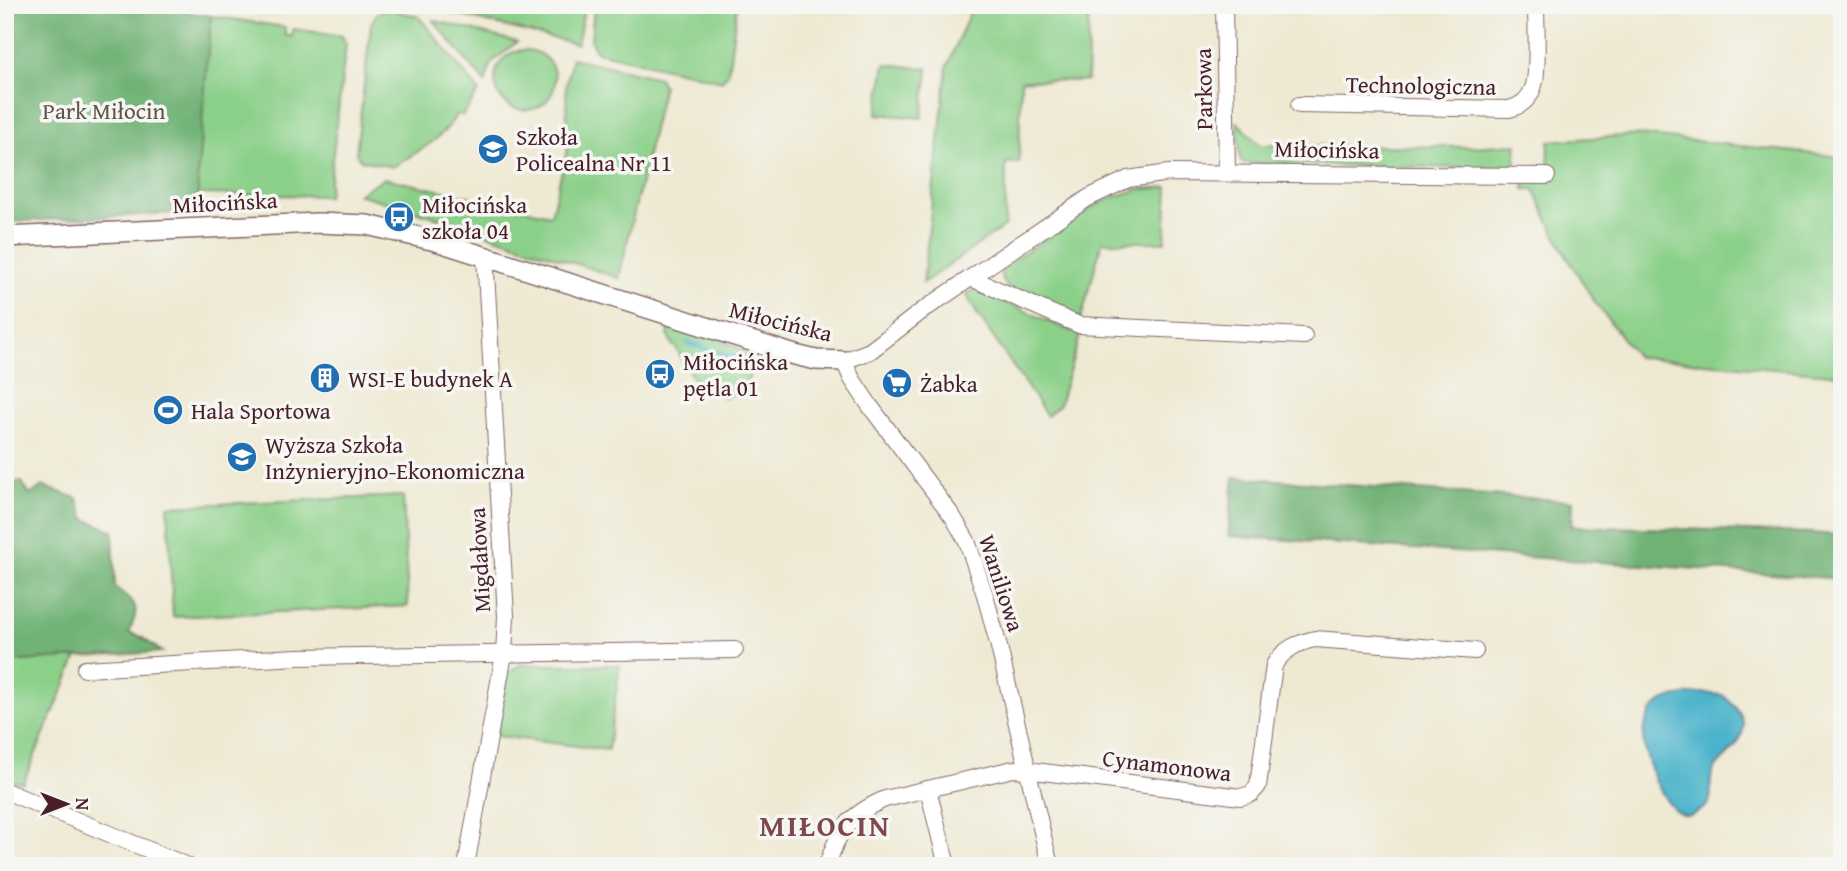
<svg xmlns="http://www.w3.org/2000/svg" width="1847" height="871" font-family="'Gentium Book Plus',serif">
	<rect width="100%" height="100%" fill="#f6f6f2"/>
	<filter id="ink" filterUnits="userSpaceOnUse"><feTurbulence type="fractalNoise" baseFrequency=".0143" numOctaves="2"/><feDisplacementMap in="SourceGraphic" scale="14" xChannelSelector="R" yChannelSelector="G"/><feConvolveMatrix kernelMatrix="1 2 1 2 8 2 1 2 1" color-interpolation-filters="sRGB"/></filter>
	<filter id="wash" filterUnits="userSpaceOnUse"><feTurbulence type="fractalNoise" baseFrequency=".00686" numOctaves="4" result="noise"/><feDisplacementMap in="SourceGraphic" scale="28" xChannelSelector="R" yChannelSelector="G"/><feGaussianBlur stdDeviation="1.57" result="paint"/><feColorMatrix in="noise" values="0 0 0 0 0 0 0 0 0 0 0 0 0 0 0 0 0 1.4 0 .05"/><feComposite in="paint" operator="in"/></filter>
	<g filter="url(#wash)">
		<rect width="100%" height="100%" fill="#eee9d2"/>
		<g fill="#8bd089" stroke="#6a785a" stroke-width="2">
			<path d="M 418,5 L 585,5 L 577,44 Z"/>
			<path d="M 594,5 L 622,5 L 635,7 L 636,5 L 737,5 L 728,73 L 722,81 L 597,52 L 591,42 Z"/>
			<path d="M 973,5 L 1089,5 L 1087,81 L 1021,80 L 1019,162 L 1006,163 L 1005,226 L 923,283 L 947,67 Z"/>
			<path d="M 389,9 L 419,17 L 479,91 L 463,115 L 456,114 C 445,139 414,153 393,167 L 361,160 L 356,154 L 371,24 L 377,13 Z"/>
			<path d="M 211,16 L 285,27 L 285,35 L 292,37 L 293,29 L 342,36 L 346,44 L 328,196 L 198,194 L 197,172 Z"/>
			<path d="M 433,20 L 517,42 L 491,63 L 485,83 Z"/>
			<circle cx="525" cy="80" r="30"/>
			<path d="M 572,58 L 659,78 L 663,86 L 619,278 L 442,219 L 358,194 L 384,178 L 551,215 L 568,146 L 566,86 Z"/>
			<path d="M 885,64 L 928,69 L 922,118 L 877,114 Z"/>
			<path d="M 1237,122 L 1260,145 L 1470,147 L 1517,144 L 1515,167 L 1509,169 L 1244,163 L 1240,159 Z"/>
			<path d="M 1639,135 L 1842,157 L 1842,375 L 1637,357 L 1594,301 L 1563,250 L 1534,190 L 1524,189 L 1525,180 L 1548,179 L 1549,141 Z"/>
			<path d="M 1168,187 L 1165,242 L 1102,242 L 1081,319 L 1009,288 C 1003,282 999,277 1002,268 L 1090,208 L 1113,197 L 1141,189 Z"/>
			<path d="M 976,289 L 1080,335 L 1059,405 L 1047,416 L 976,312 L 966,294 Z"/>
			<path d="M 677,326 C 699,333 763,344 749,378 C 744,390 734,395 723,397 L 723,395 C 695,394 687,367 675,346 L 673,346 L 668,336 L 669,329 Z"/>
			<path d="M 403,496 L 408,606 L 173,617 L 168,506 Z"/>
			<path d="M 77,657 L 23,783 L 5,779 L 5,662 Z"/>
			<path d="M 520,665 L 620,665 L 608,750 L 496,736 L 507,674 Z"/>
		</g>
		<g fill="#70b275" stroke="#5d6850" stroke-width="2">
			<path d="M 5,5 L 178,5 L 186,12 L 211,16 L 198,172 L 198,212 L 5,222 Z"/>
			<path d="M 1234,477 L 1573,501 L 1572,526 L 1813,533 L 1842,536 L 1842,579 L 1228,536 Z"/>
			<path d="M 5,482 L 22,482 L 30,495 L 42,486 L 77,498 L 85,519 L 113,531 L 115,587 C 138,606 140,605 129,633 L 141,637 L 162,652 L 5,662 Z"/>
		</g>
		<path fill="#4cb3cb" stroke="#4b697b" stroke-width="2" d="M 1703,693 C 1709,694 1719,694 1724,696 C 1725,697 1731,703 1732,704 C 1743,714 1747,727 1739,741 C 1732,754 1718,760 1712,774 C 1707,789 1718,801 1699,811 C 1694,814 1691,816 1685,815 C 1663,811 1642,753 1643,733 C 1644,728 1648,717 1650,713 C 1662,695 1684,695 1703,693 Z"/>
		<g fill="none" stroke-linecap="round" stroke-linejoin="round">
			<g stroke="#4cb3cb" stroke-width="5">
				<path d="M 5,10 L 13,5"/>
				<path d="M 688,343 L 735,358"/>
			</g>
		</g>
	</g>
	<g filter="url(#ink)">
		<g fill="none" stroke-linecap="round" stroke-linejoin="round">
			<g stroke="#836665" stroke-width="18">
				<g id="minor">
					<path d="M 1224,5 L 1227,173"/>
					<path d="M 1299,105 L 1509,109 C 1521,106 1529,100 1533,88 C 1539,75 1536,23 1536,5"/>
					<path d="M 971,278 L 1079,325 L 1304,336"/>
					<path d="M 85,669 L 297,657 L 735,650"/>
					<path d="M 928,789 L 947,866"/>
					<path d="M 5,791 L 188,866"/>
					<path d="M 466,866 L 504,654 L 506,616 L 485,255"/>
					<path d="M 827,866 C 838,830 850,814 885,799 L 1013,769 L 1027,770 L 1241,797 L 1251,794 L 1258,786 L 1274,665 C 1284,649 1297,643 1315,639 L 1475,651"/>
					<path d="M 1050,866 L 999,647 L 985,595 L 967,541 L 953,517 L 870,406 L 852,379 L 844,361 L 870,351 L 922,311 L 1088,198 L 1128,179 L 1169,173 L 1547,176"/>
				</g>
			</g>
			<g stroke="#836665" stroke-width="22">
				<path id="tertiary" d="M 5,237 L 317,223 L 367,225 L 436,241 L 795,355 L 816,360 L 844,361"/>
			</g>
			<use href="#minor" stroke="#fff" stroke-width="16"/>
			<use href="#tertiary" stroke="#fff" stroke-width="19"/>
		</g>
	</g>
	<defs>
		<g id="university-disc" transform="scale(1.575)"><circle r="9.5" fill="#1f6fb2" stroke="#f6f6f2"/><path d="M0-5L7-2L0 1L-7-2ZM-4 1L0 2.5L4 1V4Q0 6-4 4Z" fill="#fff"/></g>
		<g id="bus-disc" transform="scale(1.575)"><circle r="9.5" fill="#1f6fb2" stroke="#f6f6f2"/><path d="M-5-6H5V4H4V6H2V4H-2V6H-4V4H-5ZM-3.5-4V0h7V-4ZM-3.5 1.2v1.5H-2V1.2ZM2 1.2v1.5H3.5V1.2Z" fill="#fff"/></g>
		<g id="building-disc" transform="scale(1.575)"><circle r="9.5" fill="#1f6fb2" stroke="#f6f6f2"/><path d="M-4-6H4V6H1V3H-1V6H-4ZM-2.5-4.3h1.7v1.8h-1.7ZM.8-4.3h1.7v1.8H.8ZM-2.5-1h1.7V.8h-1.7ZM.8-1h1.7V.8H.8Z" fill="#fff"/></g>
		<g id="supermarket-disc" transform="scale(1.575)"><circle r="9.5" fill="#1f6fb2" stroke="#f6f6f2"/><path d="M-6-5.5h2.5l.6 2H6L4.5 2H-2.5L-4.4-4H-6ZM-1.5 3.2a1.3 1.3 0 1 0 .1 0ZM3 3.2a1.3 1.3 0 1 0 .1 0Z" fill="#fff"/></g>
		<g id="stadium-disc" transform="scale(1.575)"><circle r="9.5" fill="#1f6fb2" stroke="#f6f6f2"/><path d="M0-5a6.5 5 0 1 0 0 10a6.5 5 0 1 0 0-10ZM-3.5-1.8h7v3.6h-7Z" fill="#fff"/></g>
	</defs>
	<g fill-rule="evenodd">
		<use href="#university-disc" x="493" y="149"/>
		<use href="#bus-disc" x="399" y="217"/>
		<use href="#bus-disc" x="660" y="374"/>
		<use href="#building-disc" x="325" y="378"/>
		<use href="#supermarket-disc" x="897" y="383"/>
		<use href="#stadium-disc" x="168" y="410"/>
		<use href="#university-disc" x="242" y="457"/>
	</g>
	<g text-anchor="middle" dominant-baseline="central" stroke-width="7" stroke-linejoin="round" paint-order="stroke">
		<g font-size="23" fill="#4a1f2b" stroke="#f6f6f2">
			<text transform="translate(1421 85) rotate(1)">Technologiczna</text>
			<text transform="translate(1203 89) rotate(-91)">Parkowa</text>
			<text transform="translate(1327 149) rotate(1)">Miłocińska</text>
			<text transform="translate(225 202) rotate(-3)">Miłocińska</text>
			<text transform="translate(781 321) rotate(14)">Miłocińska</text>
			<text transform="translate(479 560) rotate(-93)">Migdałowa</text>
			<text transform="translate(1002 583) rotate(72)">Waniliowa</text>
			<text transform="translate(1167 765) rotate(7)">Cynamonowa</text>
		</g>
		<g font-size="23" fill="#5e5447" stroke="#f6f6f2">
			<text x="104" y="110">Park Miłocin</text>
		</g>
		<g font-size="23" fill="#4a1f2b" stroke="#f6f6f2" text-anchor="start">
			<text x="516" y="136">Szkoła<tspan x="516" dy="26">Policealna Nr 11</tspan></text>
			<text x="422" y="204">Miłocińska<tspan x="422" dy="26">szkoła 04</tspan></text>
			<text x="683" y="361">Miłocińska<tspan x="683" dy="26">pętla 01</tspan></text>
			<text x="348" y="378">WSI-E budynek A</text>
			<text x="920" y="383">Żabka</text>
			<text x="191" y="410">Hala Sportowa</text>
			<text x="265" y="444">Wyższa Szkoła<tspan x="265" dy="26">Inżynieryjno-Ekonomiczna</tspan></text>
		</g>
		<g font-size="30" font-weight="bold" letter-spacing="2" fill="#7f484f" stroke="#f6f6f2">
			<text x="825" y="825">MIŁOCIN</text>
		</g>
	</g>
	<rect width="1847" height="871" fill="none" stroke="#f6f6f2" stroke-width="28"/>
	<g transform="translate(66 804) rotate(90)" stroke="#f6f6f2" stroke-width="5" paint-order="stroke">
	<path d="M0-5L12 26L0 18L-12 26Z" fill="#4a1f2b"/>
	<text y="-10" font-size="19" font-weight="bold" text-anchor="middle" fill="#4a1f2b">N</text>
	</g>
</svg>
